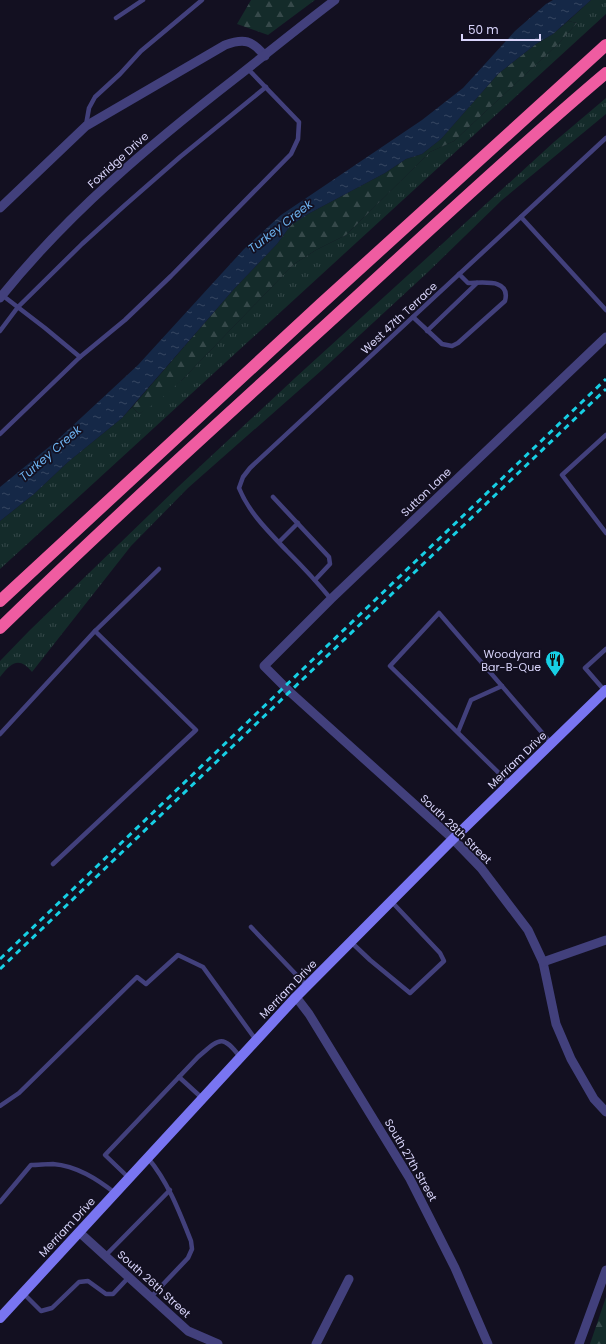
<svg xmlns="http://www.w3.org/2000/svg" width="606" height="1344" font-family="Poppins,sans-serif">
	<defs>
		<pattern id="grass-tufts" width="24" height="20" patternUnits="userSpaceOnUse"><rect width="24" height="20" fill="#142b2a"/><path d="M3 7l-1-3M5 7V3M7 7l1-3M15 17l-1-3M17 17v-4M19 17l1-3" fill="none" stroke="#36494a"/></pattern>
		<pattern id="forest-firs" width="22" height="20" patternUnits="userSpaceOnUse"><rect width="22" height="20" fill="#142b2a"/><path d="M5 1l3.5 6h-7zM16 11l3.5 6h-7z" fill="#36494a"/></pattern>
		<pattern id="water-ripples" width="26" height="14" patternUnits="userSpaceOnUse"><rect width="26" height="14" fill="#152847"/><path d="M2 4q2-2 4 0t4 0M15 11q2-2 4 0t4 0" fill="none" stroke="#364662"/></pattern>
	</defs>
	<rect width="100%" height="100%" fill="#131021"/>
	<g fill="url(#grass-tufts)">
		<path d="M 591,0 L 606,0 L 606,14 L 0,569 L 0,521 L 34,494 L 68,462 L 122,418 L 132,407 L 139,414 L 182,380 L 294,264 L 316,250 L 346,235 L 430,152 L 454,141 L 558,44 L 577,23 L 568,21 Z"/>
		<path d="M 606,98 L 606,114 L 502,200 L 427,273 L 322,370 L 188,488 L 131,546 L 32,672 C 19,656 11,663 0,677 L 0,661 L 29,631 L 179,486 L 295,378 L 554,142 Z"/>
	</g>
	<g fill="url(#forest-firs)">
		<path d="M 251,0 L 315,0 L 268,35 L 237,24 Z"/>
		<path d="M 568,21 L 577,23 L 558,44 L 454,141 L 430,152 L 346,235 L 316,250 L 294,264 L 182,380 L 157,402 L 139,414 L 132,407 L 234,289 L 277,244 L 291,225 L 308,214 L 385,173 L 406,159 L 422,154 L 441,139 L 498,74 L 536,44 L 553,34 Z"/>
		<path d="M 606,1297 L 606,1344 L 590,1344 Z"/>
	</g>
	<path fill="url(#water-ripples)" d="M 553,0 L 591,0 L 553,34 L 536,44 L 498,74 L 441,139 L 422,154 L 406,159 L 385,173 L 308,214 L 291,225 L 277,244 L 234,289 L 122,418 L 68,462 L 34,494 L 0,521 L 0,487 L 55,442 L 138,365 L 244,249 L 281,215 L 422,120 L 463,88 L 515,31 L 546,4 Z"/>
	<g fill="none" stroke-linecap="round" stroke-linejoin="round">
		<g stroke="#42407c" stroke-width="4.5">
			<path d="M 116,18 L 143,0"/>
			<path d="M 86,125 L 89,108 L 95,97 L 120,74 L 141,51 L 202,0"/>
			<path d="M 521,217 L 606,310"/>
			<path d="M 413,317 L 442,344 L 452,346 L 458,343 L 505,301 C 511,278 483,283 468,283 L 459,274"/>
			<path d="M 0,331 L 18,307 L 82,244 L 124,206 L 180,157 L 266,87"/>
			<path d="M 427,331 L 477,283"/>
			<path d="M 80,357 L 125,320 L 171,276 L 291,154 L 298,139 L 299,122 L 248,69"/>
			<path d="M 0,434 L 80,357 L 45,328 L 2,295"/>
			<path d="M 606,435 L 562,475 L 606,533"/>
			<path d="M 273,497 L 329,557 L 330,564 L 315,580"/>
			<path d="M 279,542 L 298,523"/>
			<path d="M 331,599 C 317,582 303,567 287,551 C 269,532 249,513 239,488 L 243,477 L 250,468 L 606,138"/>
			<path d="M 95,631 L 159,569"/>
			<path d="M 605,691 L 585,668 L 606,649"/>
			<path d="M 458,732 L 471,700 L 502,686"/>
			<path d="M 0,734 L 95,631 L 196,730 L 53,864"/>
			<path d="M 510,784 L 390,666 L 439,613 L 551,743"/>
			<path d="M 251,927 L 307,986"/>
			<path d="M 351,942 L 370,960 L 410,993 L 444,961 L 440,953 L 391,901"/>
			<path d="M 179,1077 L 202,1098"/>
			<path d="M 0,1106 L 19,1093 L 137,977 L 146,984 L 178,955 L 203,967 L 256,1040"/>
			<path d="M 148,1158 C 168,1182 179,1211 191,1241 L 192,1249 L 188,1258 L 151,1297"/>
			<path d="M 129,1178 L 105,1155 L 198,1057 C 219,1039 222,1033 240,1057"/>
			<path d="M 0,1202 L 31,1165 C 38,1165 46,1164 53,1164 C 77,1166 97,1179 115,1193"/>
			<path d="M 105,1256 L 170,1190"/>
			<path d="M 23,1293 L 41,1311 L 52,1308 L 79,1282 L 88,1281 L 106,1294 L 113,1294 L 129,1277"/>
		</g>
		<g stroke="#42407c" stroke-width="9">
			<path d="M 0,208 L 86,126 L 225,45 C 244,38 252,40 265,56"/>
			<path d="M 0,298 C 68,213 152,143 237,77 C 270,51 302,25 335,0"/>
			<path d="M 606,337 L 331,599 L 264,666 L 290,692 L 453,839 L 481,868 L 528,930 L 543,962 L 556,1024 L 571,1059 L 594,1099 L 606,1112"/>
			<path d="M 543,962 L 606,940"/>
			<path d="M 296,997 L 309,1014 L 410,1179 L 455,1268 L 488,1344"/>
			<path d="M 79,1232 L 188,1331 L 218,1344"/>
			<path d="M 316,1344 L 349,1279"/>
			<path d="M 579,1344 L 606,1270"/>
		</g>
		<path stroke="#7975f1" stroke-width="10" d="M 0,1318 L 296,997 L 453,839 L 606,690"/>
		<g stroke="#ef5ca1" stroke-width="12">
			<path d="M 0,601 L 321,304 L 606,45"/>
			<path d="M 0,628 C 107,524 217,424 327,324 C 419,240 510,154 606,73"/>
		</g>
		<g stroke="#17cfe4" stroke-width="3" stroke-dasharray="6 5" stroke-linecap="butt">
			<path d="M 0,959 L 606,379"/>
			<path d="M 0,969 L 606,389"/>
		</g>
	</g>
	<defs>
		<g id="restaurant-pin" transform="scale(1)"><path d="M0 17L-7.5 6A9.5 9.5 0 1 1 7.5 6Z" fill="#17cfe4" stroke="#131021"/><path d="M-5-6h1v4h1v-4h1v4h1v-4h1v5L-1.5 .5V6h-2V.5L-5-1ZM5-6V6H3V1.5H1.5Q1.5-4 5-6Z" fill="#111"/></g>
	</defs>
	<g fill-rule="evenodd">
		<use href="#restaurant-pin" x="555" y="660"/>
	</g>
	<g text-anchor="middle" dominant-baseline="central" stroke-width="3.5" stroke-linejoin="round" paint-order="stroke">
		<g font-size="11" fill="#d9d5fb" stroke="#131021">
			<text transform="translate(118 160) rotate(-42)">Foxridge Drive</text>
			<text transform="translate(399 318) rotate(-43)">West 47th Terrace</text>
			<text transform="translate(426 492) rotate(-44)">Sutton Lane</text>
			<text transform="translate(517 760) rotate(-44)">Merriam Drive</text>
			<text transform="translate(456 829) rotate(44)">South 28th Street</text>
			<text transform="translate(288 989) rotate(-46)">Merriam Drive</text>
			<text transform="translate(411 1160) rotate(60)">South 27th Street</text>
			<text transform="translate(67 1227) rotate(-47)">Merriam Drive</text>
			<text transform="translate(154 1284) rotate(42)">South 26th Street</text>
		</g>
		<g font-size="11" fill="#d9d5fb" stroke="#131021" text-anchor="end">
			<text x="541" y="654">Woodyard<tspan x="541" dy="13">Bar-B-Que</tspan></text>
		</g>
		<g font-size="12" font-style="italic" fill="#6db3f0" stroke="#131021">
			<text transform="translate(280 226) rotate(-38)">Turkey Creek</text>
			<text transform="translate(50 453) rotate(-41)">Turkey Creek</text>
		</g>
	</g>
	<path d="M462 34v6h78v-6" fill="none" stroke="#d9d5fb" stroke-width="2"/>
	<text x="468" y="34" font-size="12" fill="#d9d5fb" stroke="#131021" stroke-width="3" paint-order="stroke">50 m</text>
</svg>
